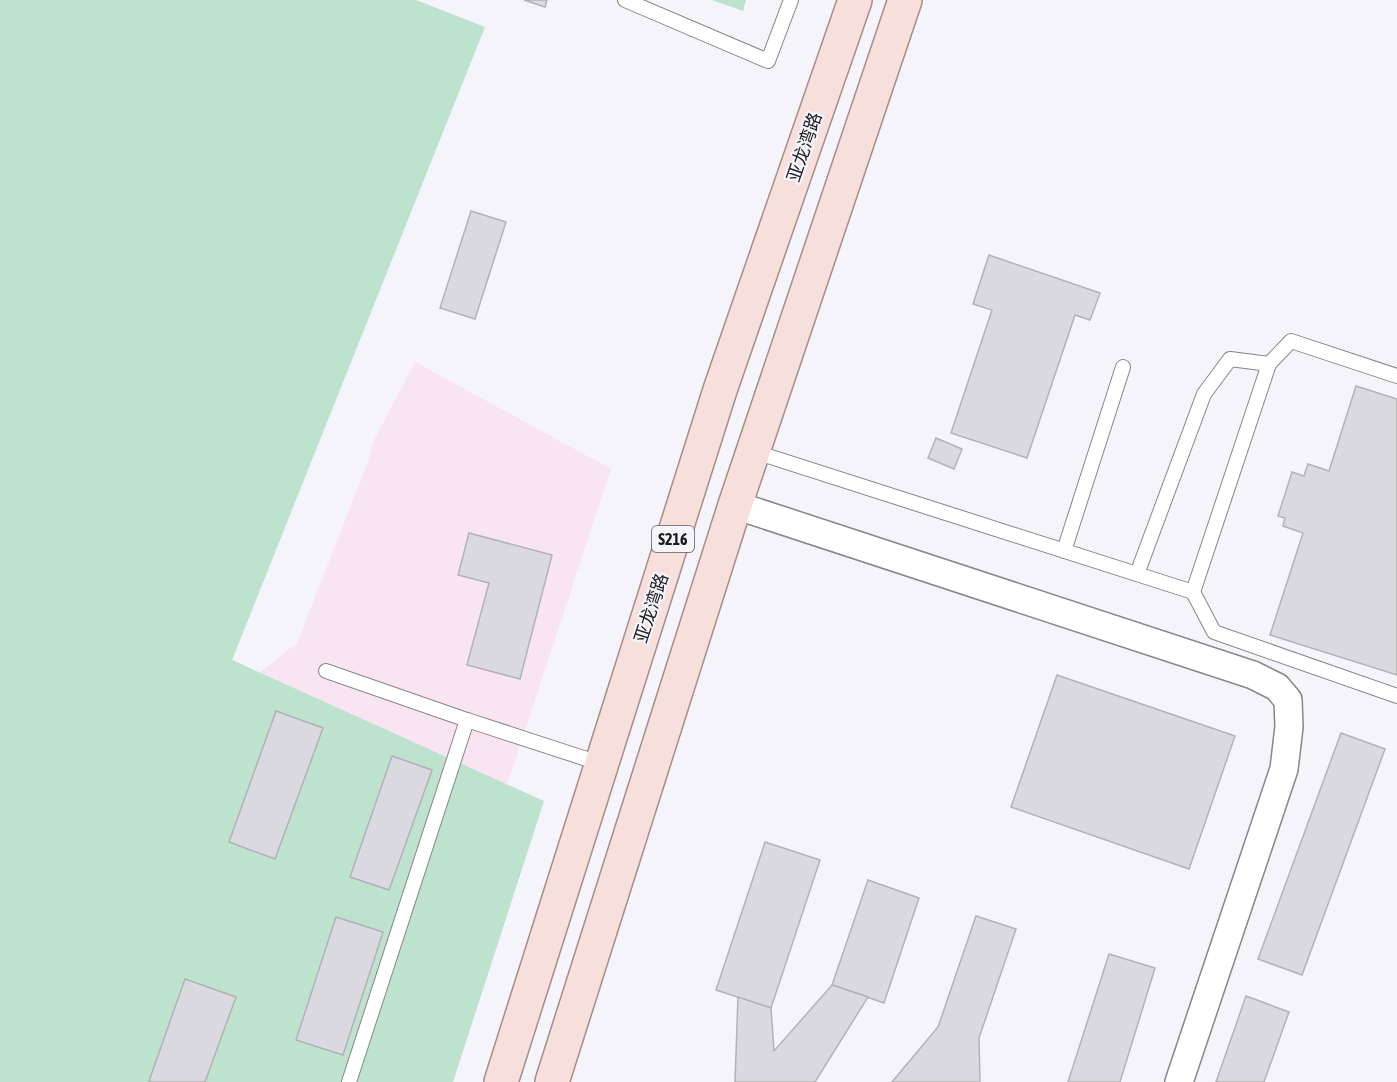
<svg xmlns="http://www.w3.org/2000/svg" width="1397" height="1082" font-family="'Asap Condensed','Noto Sans SC',sans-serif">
	<rect width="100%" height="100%" fill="#f4f4fa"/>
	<path fill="#f9e4f2" d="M 415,362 L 611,469 L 409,1082 L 0,1082 L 0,876 L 297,643 L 368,462 L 374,440 Z"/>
	<g fill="#bde2cd">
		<path d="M 0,0 L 416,0 L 485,27 L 232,660 L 544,801 L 453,1082 L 0,1082 Z"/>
		<path d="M 712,0 L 746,0 L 743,11 Z"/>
	</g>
	<g fill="#d9d9df" stroke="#b2b2b7" stroke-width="1.5">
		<path d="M 524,0 L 547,0 L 545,7 Z"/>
		<path d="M 471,211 L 506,222 L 475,319 L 440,308 Z"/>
		<path d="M 989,255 L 1100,293 L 1090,320 L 1075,315 L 1027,458 L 951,433 L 992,310 L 973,304 Z"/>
		<path d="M 1356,386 L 1397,399 L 1397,675 L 1270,635 L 1303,533 L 1283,526 L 1285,518 L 1278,516 L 1292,472 L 1304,476 L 1308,464 L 1329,471 Z"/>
		<path d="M 936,438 L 962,449 L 954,469 L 928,458 Z"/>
		<path d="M 469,533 L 552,555 L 520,679 L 467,665 L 489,583 L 458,575 Z"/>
		<path d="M 1057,675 L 1235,736 L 1189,869 L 1011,807 Z"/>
		<path d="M 276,711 L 323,728 L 275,859 L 229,842 Z"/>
		<path d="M 1341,733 L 1385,749 L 1302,975 L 1258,959 Z"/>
		<path d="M 392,756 L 432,770 L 389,890 L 350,877 Z"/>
		<path d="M 765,842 L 820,860 L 771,1008 L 716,990 Z"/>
		<path d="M 868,880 L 919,898 L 884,1003 L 832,985 Z"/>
		<path d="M 976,916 L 1016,929 L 979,1038 L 980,1082 L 892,1082 L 938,1027 Z"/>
		<path d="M 336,917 L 383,932 L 343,1055 L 296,1040 Z"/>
		<path d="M 1109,954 L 1155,968 L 1120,1082 L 1068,1082 Z"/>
		<path d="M 185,979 L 236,997 L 205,1082 L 152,1082 L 149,1081 Z"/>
		<path d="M 832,985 L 868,997 L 815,1082 L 735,1082 L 738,997 L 771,1008 L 774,1051 Z"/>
		<path d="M 1246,996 L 1289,1012 L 1264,1082 L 1216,1082 Z"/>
	</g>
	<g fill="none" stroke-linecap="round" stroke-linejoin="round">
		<g stroke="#86868b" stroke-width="16">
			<g id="lane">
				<path d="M 625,0 L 768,61 L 791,0"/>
				<path d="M 1269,364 L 1291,341 L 1397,376"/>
				<path d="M 752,451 L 1193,592 L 1269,364 L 1230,359 L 1204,394 L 1137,574"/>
				<path d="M 1064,551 L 1123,367"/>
				<path d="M 1193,592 L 1214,632 L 1397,696"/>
				<path d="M 326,671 L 467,720"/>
				<path d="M 349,1082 L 467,720 L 602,764"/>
			</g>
		</g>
		<g stroke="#86868b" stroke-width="30">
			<path id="street" d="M 735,505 L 1253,675 L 1277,687 L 1288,700 L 1289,727 L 1284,769 L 1179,1082"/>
		</g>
		<g stroke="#a78c89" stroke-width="36">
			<g id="primary">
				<path d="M 501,1082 L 720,390 L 855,0"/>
				<path d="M 552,1082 L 735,505 L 905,0"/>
			</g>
		</g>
		<use href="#lane" stroke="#fff" stroke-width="14"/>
		<use href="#street" stroke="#fff" stroke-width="27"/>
		<use href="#primary" stroke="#f7dfdb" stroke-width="33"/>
	</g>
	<g text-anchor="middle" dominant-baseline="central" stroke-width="4.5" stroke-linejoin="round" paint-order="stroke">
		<rect fill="#f4f4fa" stroke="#5d5d60" stroke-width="1.5" x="652" y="526" width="42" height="26" rx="4.5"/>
		<g font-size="16" font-weight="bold" fill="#1c1c1e">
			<text x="673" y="539">S216</text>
		</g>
		<g font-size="18" fill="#1c1c1e" stroke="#f4f4fa">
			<text transform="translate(804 147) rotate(-71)">亚龙湾路</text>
			<text transform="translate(651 608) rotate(-72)">亚龙湾路</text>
		</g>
	</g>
</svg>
